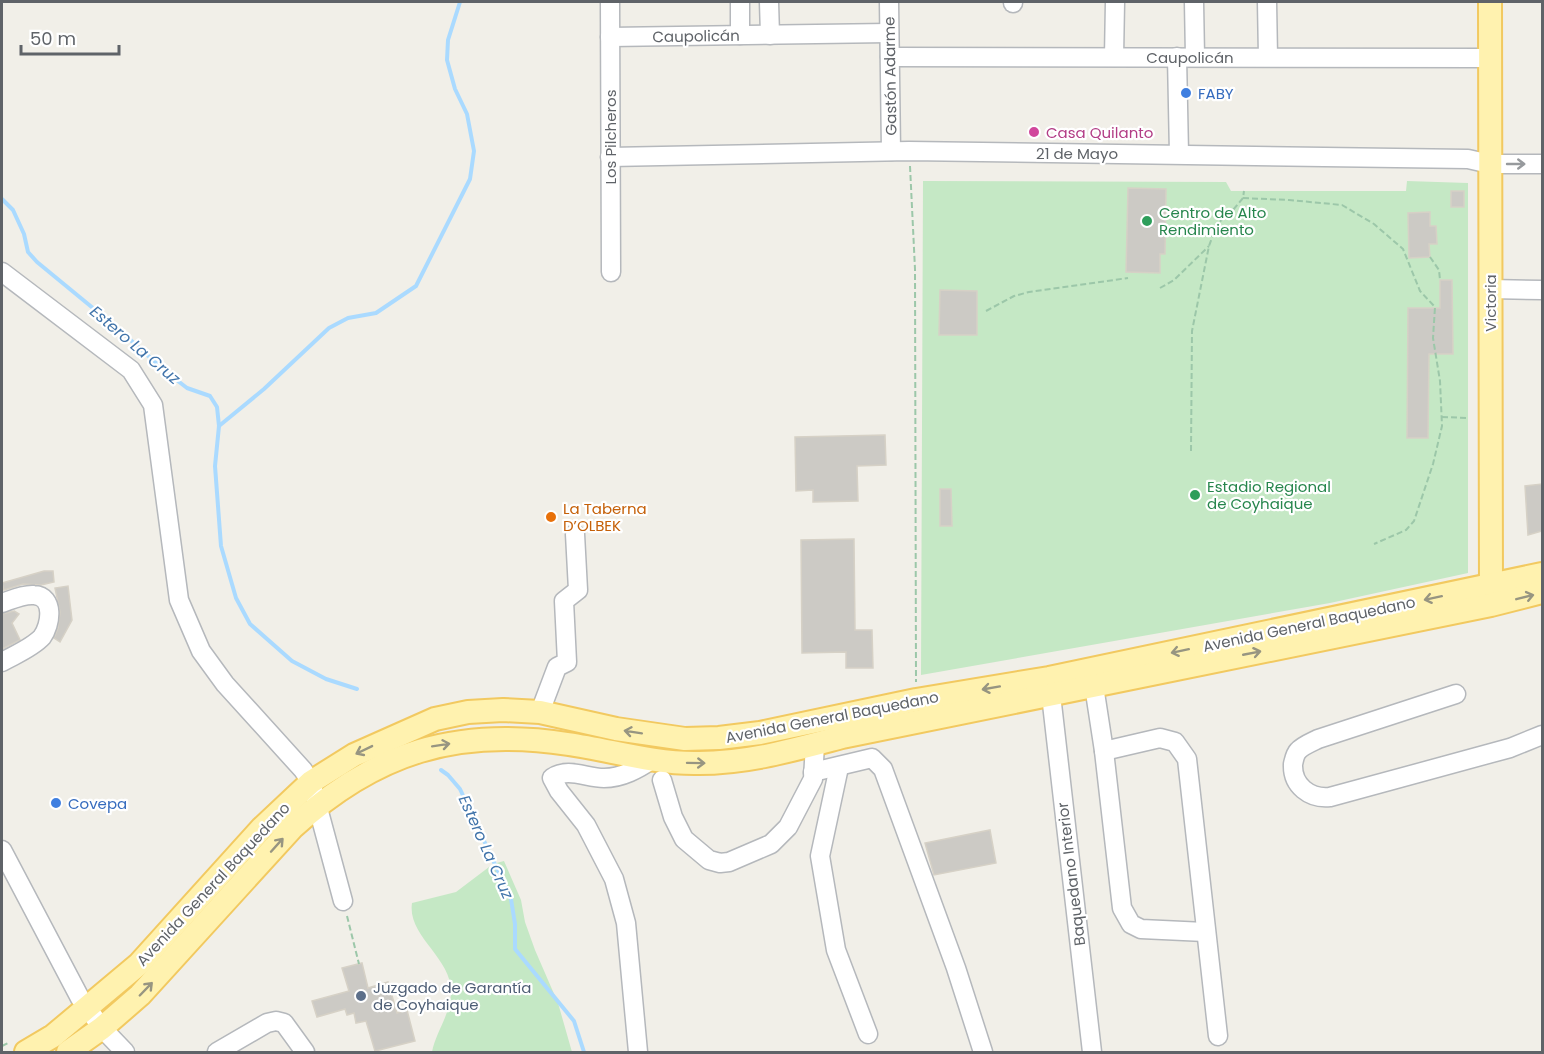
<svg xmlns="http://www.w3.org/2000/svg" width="1544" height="1054" font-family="Poppins,sans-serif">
	<rect width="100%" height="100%" fill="#f1efe8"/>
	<g fill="#c5e8c5">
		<path d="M 923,181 L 1226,182 L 1231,191 L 1406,191 L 1407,181 L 1468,183 L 1468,573 L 1330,603 L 921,675 Z"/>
		<path d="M 504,861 L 521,900 L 525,922 L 535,950 L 558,1003 L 572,1052 L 432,1052 C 436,1031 451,1014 451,991 C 451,957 407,936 412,903 L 456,892 L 493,864 Z"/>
	</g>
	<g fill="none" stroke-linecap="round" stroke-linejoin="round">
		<g stroke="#aadaff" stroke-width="4">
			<path d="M 2,199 L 13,210 L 24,234 L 28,252 L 37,262 L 116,327 L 165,371 L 187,388 L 210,396 L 217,407 L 219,426 L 215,466 L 221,546 L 236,598 L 250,624 L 292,661 L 326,679 L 357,689"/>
			<path d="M 219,426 L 264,389 L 329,328 L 348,318 L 376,313 L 416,286 L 470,179 L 474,151 L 467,114 L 455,89 L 447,60 L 448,40 L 460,2"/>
			<path d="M 441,770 L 448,775 L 460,789 L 511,899 L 515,924 L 515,949 L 574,1021 L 584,1052"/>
		</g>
	</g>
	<g fill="#cccac5" stroke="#d6d1c6" stroke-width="1.5">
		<path d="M 1128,188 L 1166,189 L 1165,254 L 1160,254 L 1160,273 L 1126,272 Z"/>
		<rect x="1451" y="191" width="13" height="16"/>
		<path d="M 1430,212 L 1430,226 L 1436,226 L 1437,244 L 1429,244 L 1430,257 L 1409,258 L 1408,213 Z"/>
		<path d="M 1440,280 L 1452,280 L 1453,354 L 1429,354 L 1428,438 L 1407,438 L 1408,308 L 1440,308 Z"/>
		<path d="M 940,290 L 977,291 L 977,335 L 939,335 Z"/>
		<path d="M 885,435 L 886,465 L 857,466 L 858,501 L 813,502 L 813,490 L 796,491 L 795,437 Z"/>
		<path d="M 1542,484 L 1542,531 L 1528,535 L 1525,486 Z"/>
		<path d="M 940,489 L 951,489 L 952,526 L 940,526 Z"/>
		<path d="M 854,539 L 855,630 L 872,630 L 873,668 L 846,668 L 846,652 L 802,653 L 801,540 Z"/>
		<path d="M 44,571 L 53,571 L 54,582 L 41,585 L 23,584 L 4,590 L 2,583 Z"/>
		<path d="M 68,586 L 72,620 L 60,642 L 54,638 L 58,628 L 60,612 L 55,588 Z"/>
		<path d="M 14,611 L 19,614 L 12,623 L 20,640 L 2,649 L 2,614 Z"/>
		<path d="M 990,830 L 996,863 L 934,875 L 925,843 Z"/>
		<path d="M 362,963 L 368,988 L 388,982 L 397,1013 L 407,1010 L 415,1041 L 375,1051 L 366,1021 L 356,1023 L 354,1013 L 347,1015 L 345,1009 L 317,1017 L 312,1001 L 349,991 L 342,968 Z"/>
	</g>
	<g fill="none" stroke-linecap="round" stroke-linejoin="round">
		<g stroke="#b5b8bc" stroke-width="21">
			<g id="minor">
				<path d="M 610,2 L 611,272"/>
				<path d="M 769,2 L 770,35"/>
				<path d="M 889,2 L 891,151"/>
				<path d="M 1013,2 L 1013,3"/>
				<path d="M 1194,2 L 1195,57"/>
				<path d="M 1267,2 L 1268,57"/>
				<path d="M 740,35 L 740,2"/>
				<path d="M 610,37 L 889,33"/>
				<path d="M 890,57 L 1490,58"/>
				<path d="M 1114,57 L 1115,2"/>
				<path d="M 1177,57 L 1179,154"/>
				<path d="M 610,157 L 909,151 L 1468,159 L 1490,164 L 1542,164"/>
				<path d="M 2,272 L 131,370 L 153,405 L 179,600 L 201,651 L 225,684 L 303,770 L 311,782 L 343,901"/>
				<path d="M 1490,289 L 1542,290"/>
				<path d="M 2,603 C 11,600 23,594 34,595 C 55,596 51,625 42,637 C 32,648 14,655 2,662"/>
				<path d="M 1094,686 L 1104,751 L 1122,908 L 1131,924 L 1141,929 L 1205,932"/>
				<path d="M 1456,694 L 1318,739 C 1312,742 1302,746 1298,751 C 1295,754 1294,760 1293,764 C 1292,786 1310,799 1330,797 L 1510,748 L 1542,735"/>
				<path d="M 1051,695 L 1092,1052"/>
				<path d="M 540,712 L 557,667 L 567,662 L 564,601 L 578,590 L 575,534"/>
				<path d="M 1104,751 L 1160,738 L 1175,742 L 1187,759 L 1218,1036"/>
				<path d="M 839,767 L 820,856 L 836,950 L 868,1034"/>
				<path d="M 813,772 L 872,758 L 883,769 L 956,968 L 983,1052"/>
				<path d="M 662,780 L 673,817 L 684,839 L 709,860 L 720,863 L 729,862 L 771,844 L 788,827 L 813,779 L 815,744"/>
				<path d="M 2,850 L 80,998 L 102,1028 L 125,1052"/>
				<path d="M 217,1052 L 267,1023 L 276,1021 L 284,1023 L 305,1052"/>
				<path d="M 638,1052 L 626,923 L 614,879 L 586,825 L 559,791 L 552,778 C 568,767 586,778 604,778 C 622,778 638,769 653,759"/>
			</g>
		</g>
		<g stroke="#f2c960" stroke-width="26">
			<g id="major">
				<path d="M 1490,2 L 1491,600"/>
				<path d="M 26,1052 L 53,1036 L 139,964 L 262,828 L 311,782 L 354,755 L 435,719 L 468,712 L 503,710 L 540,712 L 616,729 L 685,739 L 719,738 L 760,733 L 916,700 L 1049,678 L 1542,574"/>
				<path d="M 68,1052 L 102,1028 L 140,995 L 292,828 C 375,752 457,727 568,744 C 610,750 652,763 694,763 C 745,764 793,750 842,737 L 1491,605 L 1542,592"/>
			</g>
		</g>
		<g stroke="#9cc7a9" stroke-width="2" stroke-dasharray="6 3" stroke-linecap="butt">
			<path d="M 910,166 L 915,269 L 916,682"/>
			<path d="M 1243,198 L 1289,200 L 1342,205 L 1374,224 L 1403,249 L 1420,291 L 1435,307 L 1433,338 L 1440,381 L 1442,426 L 1433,464 L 1414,521 L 1406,530 L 1374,544"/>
			<path d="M 1430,257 L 1439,270 L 1440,280"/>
			<path d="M 1160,288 L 1174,280 L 1209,246"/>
			<path d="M 986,311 L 1014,296 L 1029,292 L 1128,278"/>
			<path d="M 1442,417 L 1468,418"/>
			<path d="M 1191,451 L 1192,331 L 1209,246 L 1217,224 L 1233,210 L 1243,198 L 1244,191"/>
			<path d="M 347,916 L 359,964"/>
			<path d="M 2,1046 L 10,1042"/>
		</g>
		<use href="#minor" stroke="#fff" stroke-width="18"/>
		<use href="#major" stroke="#fff2af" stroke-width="22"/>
	</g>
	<defs><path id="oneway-shaft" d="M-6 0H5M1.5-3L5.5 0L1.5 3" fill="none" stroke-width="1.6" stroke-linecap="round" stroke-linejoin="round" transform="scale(1.5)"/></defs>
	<use stroke="#979a9d" href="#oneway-shaft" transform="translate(1516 164)"/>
	<g stroke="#979581">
		<use href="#oneway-shaft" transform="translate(1525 597) rotate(-14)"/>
		<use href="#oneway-shaft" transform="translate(1433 598) rotate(168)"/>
		<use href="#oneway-shaft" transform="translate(1180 651) rotate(168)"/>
		<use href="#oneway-shaft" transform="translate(1252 653) rotate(-11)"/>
		<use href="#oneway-shaft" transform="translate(991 688) rotate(170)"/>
		<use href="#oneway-shaft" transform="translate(633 732) rotate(-171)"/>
		<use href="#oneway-shaft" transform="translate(441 745) rotate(-9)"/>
		<use href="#oneway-shaft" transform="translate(364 750) rotate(154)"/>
		<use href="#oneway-shaft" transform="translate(696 763) rotate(1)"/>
		<use href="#oneway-shaft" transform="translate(277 845) rotate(-48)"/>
		<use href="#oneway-shaft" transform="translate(146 989) rotate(-46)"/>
	</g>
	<g fill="#3f7fe0" stroke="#fff" stroke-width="2">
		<circle cx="1186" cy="93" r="6"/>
		<circle cx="56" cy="803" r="6"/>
	</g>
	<circle fill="#d1479c" stroke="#fff" stroke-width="2" cx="1034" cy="132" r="6"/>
	<g fill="#2e9e5b" stroke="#fff" stroke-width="2">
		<circle cx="1147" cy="221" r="6"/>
		<circle cx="1195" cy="495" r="6"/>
	</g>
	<circle fill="#e8710a" stroke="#fff" stroke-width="2" cx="551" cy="517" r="6"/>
	<circle fill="#5c6f8a" stroke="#fff" stroke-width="2" cx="361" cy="996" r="6"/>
	<g text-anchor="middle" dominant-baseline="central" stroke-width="4.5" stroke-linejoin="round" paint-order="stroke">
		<g font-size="15" fill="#5f6368" stroke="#fff">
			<text transform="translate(696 36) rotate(-1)">Caupolicán</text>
			<text x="1190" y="57">Caupolicán</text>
			<text transform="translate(890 76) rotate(-91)">Gastón Adarme</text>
			<text transform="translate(610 137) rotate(-90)">Los Pilcheros</text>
			<text x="1077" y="153">21 de Mayo</text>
			<text transform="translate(1490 303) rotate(-90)">Victoria</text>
			<text transform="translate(1309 624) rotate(-12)">Avenida General Baquedano</text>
			<text transform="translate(832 717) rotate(-11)">Avenida General Baquedano</text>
			<text transform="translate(1071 874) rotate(-97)">Baquedano Interior</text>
			<text transform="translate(213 884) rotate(-47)">Avenida General Baquedano</text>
		</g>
		<g font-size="15" fill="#366cbe" stroke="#fff" text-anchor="start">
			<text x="1198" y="93">FABY</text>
			<text x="68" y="803">Covepa</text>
		</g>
		<g font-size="15" fill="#b23c85" stroke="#fff" text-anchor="start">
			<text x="1046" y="132">Casa Quilanto</text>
		</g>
		<g font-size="15" fill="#27864d" stroke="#fff" text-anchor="start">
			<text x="1159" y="212">Centro de Alto<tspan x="1159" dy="17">Rendimiento</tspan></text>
			<text x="1207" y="486">Estadio Regional<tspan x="1207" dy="17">de Coyhaique</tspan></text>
		</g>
		<g font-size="15" fill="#c56008" stroke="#fff" text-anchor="start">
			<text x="563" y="508">La Taberna<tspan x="563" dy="17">D’OLBEK</tspan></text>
		</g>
		<g font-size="15" fill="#4e5e75" stroke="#fff" text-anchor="start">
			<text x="373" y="987">Juzgado de Garantía<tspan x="373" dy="17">de Coyhaique</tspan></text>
		</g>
		<g font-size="16" font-style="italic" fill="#4174aa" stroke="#fff">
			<text transform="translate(135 345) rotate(40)">Estero La Cruz</text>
			<text transform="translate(486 847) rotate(66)">Estero La Cruz</text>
		</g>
	</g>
	<rect width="1544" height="1054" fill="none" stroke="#5f6368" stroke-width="6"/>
	<path d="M21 45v9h98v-9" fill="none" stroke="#5f6368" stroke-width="3"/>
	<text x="30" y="45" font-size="18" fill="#5f6368" stroke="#ffffff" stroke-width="4.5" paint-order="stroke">50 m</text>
</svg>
